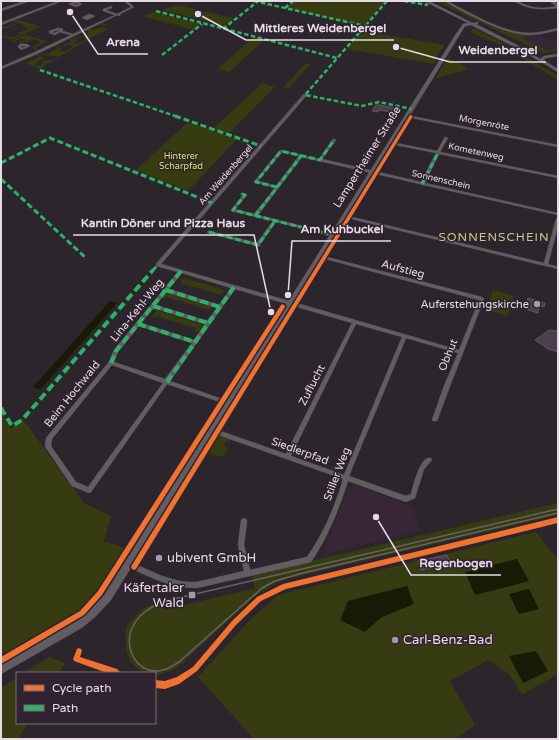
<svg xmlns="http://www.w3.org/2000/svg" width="559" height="740" font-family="'Varela Round',sans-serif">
	<rect width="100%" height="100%" fill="#2c262c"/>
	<g fill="#382637">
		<path d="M 540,35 L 550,41 L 558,40 L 558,51 L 553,52 L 523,39 L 525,36 Z"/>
		<path d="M 354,485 L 411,506 L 420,528 L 419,531 L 322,555 L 349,487 Z"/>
	</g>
	<g fill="#363b12">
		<path d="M 294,1 L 306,2 L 307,1 L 386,1 L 363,26 L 286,8 Z"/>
		<path d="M 435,1 L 441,1 L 499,28 L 531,36 L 526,36 L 523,39 L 550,51 L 558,47 L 558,51 L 544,53 Z"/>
		<path d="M 177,5 L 178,5 L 235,19 L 226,26 L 162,10 Z"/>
		<path d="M 155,12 L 200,24 L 193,30 L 143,16 Z"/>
		<path d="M 16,19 L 39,26 L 40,27 L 11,40 L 2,36 L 5,35 L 10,38 L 20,34 L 18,33 L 29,29 L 24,27 L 26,26 L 18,23 L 5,29 L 1,27 L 1,26 L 5,27 L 17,23 L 13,21 Z"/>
		<path d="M 102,23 L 107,25 L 103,28 L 109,29 L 94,36 L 39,69 L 21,61 L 26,63 L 40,57 L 36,55 L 37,54 L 45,58 L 36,62 L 37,63 L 34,65 L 39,66 L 44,63 L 40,62 C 47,59 50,62 58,57 C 52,55 48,57 39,53 L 47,54 L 58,48 L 53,46 L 55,46 L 63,48 L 58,51 L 66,51 L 73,47 L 69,44 L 64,47 L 56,45 L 63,46 L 73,40 L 68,38 L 70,38 L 78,40 L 73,43 L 78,44 L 87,39 L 84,38 L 85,36 L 80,39 L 72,37 L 80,38 L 88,33 L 89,32 L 86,31 L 87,29 L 89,30 L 88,29 L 94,30 L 105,26 L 100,24 Z"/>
		<path d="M 476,29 L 499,41 L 558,76 L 558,80 L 500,45 L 472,33 L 471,30 Z"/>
		<path d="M 362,31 L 445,45 L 438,55 L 434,64 L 347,49 Z"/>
		<path d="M 25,35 L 52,43 L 45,42 L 36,47 L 36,49 L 40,50 L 38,51 L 31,48 L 41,42 L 33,39 C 27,42 25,43 18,44 L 26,40 L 21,38 L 13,42 L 11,41 Z"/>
		<path d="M 253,37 L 264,40 L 229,72 L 218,69 Z"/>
		<path d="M 448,58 L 451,59 L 469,69 L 436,78 Z"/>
		<path d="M 306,63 L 311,64 L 288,89 L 283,88 Z"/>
		<path d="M 262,83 L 275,87 L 228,134 L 213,129 Z"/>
		<path d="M 188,122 L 237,139 L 188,191 L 136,170 Z"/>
		<path d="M 183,278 L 225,290 L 221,295 L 180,283 Z"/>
		<path d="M 493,290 L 514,296 L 508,316 L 486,310 Z"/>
		<path d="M 167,292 L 212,306 L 209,310 L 166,297 L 164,299 L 162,299 Z"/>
		<path d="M 157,310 L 203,325 L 198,332 L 195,331 L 196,328 L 156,316 L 154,318 L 152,317 Z"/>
		<path d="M 1,412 L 11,429 L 22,418 L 84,503 L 111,516 L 104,541 L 124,548 L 98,595 L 71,619 L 1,657 Z"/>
		<path d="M 218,435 L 231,440 L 229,442 L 226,441 L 224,446 L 228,448 L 224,455 L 221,457 L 207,453 Z"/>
		<path d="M 558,503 L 558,515 L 290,578 L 276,583 L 253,598 L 181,664 L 173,670 L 157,675 C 154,672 147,674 143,672 C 124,663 125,644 126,627 C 138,614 144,605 162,600 L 163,609 L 164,610 L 255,588 L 252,575 Z"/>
		<path d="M 536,532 L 558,560 L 558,674 L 522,695 L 510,675 L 488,660 L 450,681 L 475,725 L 455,739 L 254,739 L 198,677 L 250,620 L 278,595 Z"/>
		<path d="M 49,657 L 65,663 L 59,673 L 24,673 Z"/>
		<path d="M 17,678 L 17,723 L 28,723 L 18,739 L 1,739 L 1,688 Z"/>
	</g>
	<g fill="#171a04">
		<path d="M 110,301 L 117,303 L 40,390 L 33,387 Z"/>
		<path d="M 517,559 L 529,581 L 475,595 L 465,572 Z"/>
		<path d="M 407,586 L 414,604 L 382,617 L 365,632 L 340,620 L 348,601 Z"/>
		<path d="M 529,589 L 539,609 L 519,614 L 509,594 Z"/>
		<path d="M 536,651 L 548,671 L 523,683 L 509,656 Z"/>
	</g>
	<g fill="#4d3e4d" stroke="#5c565c">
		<path d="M 376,105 L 380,105 L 398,109 L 395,113 L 379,110 L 378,112 L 372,111 Z"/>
		<path d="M 528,298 L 545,303 L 544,307 L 539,306 L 538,313 L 528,310 L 530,304 L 527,303 Z"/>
		<path d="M 549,330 L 558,331 L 558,352 L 548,349 L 535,340 Z"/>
		<path d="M 447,555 L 450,564 L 421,570 L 418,561 Z"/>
	</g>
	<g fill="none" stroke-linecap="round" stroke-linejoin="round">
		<g stroke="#4b444a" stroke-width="1">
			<g id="street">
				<path d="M 59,1 L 62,1 L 1,25 L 1,23 Z"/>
				<path d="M 76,1 L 82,4 L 76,7 L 69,4 ZM 76,3 L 79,4 L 76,5 L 73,4 Z"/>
				<path d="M 124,1 L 127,1 L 134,7 L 120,14 L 120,16 L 117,15 L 37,54 L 1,69 L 1,67 L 35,52 L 71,35 L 60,32 L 55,35 L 49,33 L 49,31 L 58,28 L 63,29 L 62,31 L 73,34 L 115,15 L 103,11 L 103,9 L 112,6 L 112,8 L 106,10 L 117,14 L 131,7 ZM 58,30 L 60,30 L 55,33 L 52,32 Z"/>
				<path d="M 444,1 L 447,1 C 473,14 500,32 530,33 C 540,33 549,30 558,28 L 558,30 C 549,32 540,35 530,35 C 507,34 486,23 466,13 C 458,9 451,5 444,1 Z"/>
				<path d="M 514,1 C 519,1 524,5 529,6 C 539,9 548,8 558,6 L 558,8 C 542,10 528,10 514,1 Z"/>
				<path d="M 89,14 L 95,16 L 87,20 L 82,18 Z"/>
				<path d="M 20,44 L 27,44 L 30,46 L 21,50 L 18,47 ZM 22,46 L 27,46 L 21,48 L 21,47 Z"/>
				<path d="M 304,94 L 307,95 L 161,264 L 459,350 L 479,300 L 318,257 L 317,256 L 319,255 L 482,297 L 484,299 L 450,386 L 437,421 L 433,421 L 432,420 L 444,386 L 458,353 L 406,338 L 351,471 L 349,476 L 406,496 L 411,494 C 413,486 419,461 428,458 C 429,458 430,458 431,458 L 432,460 L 424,469 L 415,498 L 406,502 L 348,481 C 339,509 328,537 311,562 L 197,588 C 171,588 149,577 126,566 L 125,564 L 126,562 L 128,561 L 130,562 L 162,576 L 179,581 L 188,582 L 197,582 L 244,571 L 238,545 L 241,521 L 242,519 L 244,518 L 246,519 L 247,521 L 244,545 L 250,570 L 307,557 C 323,534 335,507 343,479 L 210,432 L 209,430 L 210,428 L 212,428 L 286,454 L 352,323 L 235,289 L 170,381 L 231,402 L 232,403 L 231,404 L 229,405 L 167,384 L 91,492 L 89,493 L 72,486 L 46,448 L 45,446 L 46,438 L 109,362 L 114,350 L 178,272 L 156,266 L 156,264 ZM 182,273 L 231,288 L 219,305 L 169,289 ZM 167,292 L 217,308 L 207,321 L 156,305 ZM 154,308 L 205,324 L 194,340 L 141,323 ZM 356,324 L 402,337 L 344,475 L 291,456 ZM 139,326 L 192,343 L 165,379 L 114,362 L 118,352 ZM 112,365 L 163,383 L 88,487 L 76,482 L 51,446 L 52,439 Z"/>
				<path d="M 406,115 L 558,145 L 558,147 L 407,117 L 406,117 Z"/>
				<path d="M 445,137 L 448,138 L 440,152 L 558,176 L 558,178 L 439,154 L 425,183 L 558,213 L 558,215 L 424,185 L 422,185 L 420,184 L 302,157 L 258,215 L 334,234 L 334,236 L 333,236 L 276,222 L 259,246 L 258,246 L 208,233 L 207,232 L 209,231 L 257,243 L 273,221 L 232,211 L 231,210 L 243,195 L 240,194 L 242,193 L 247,195 L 235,209 L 254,214 L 275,188 L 254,182 L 280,150 L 319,159 L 333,139 L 334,139 L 336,140 L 322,159 L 421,182 L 436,153 L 390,144 L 388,143 L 390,142 L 437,151 ZM 282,152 L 299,156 L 276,186 L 258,181 Z"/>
				<path d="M 343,215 L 344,215 L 544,263 L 556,219 L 558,218 L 558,227 L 548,264 L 558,267 L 558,269 L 343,217 Z"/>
			</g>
		</g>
		<g stroke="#4b444a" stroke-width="1">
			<g id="secondary">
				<path d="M 25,1 L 30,1 L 1,11 L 1,9 Z"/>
				<path d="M 424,1 L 429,1 L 472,23 L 478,22 L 478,24 L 476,24 L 521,47 L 540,59 L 544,56 L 558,54 L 558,56 L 546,58 L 543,60 L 558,69 L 558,72 L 519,49 L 471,25 L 465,26 L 111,600 L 96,616 L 83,627 L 1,674 L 1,664 L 77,621 L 90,610 L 105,594 L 456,34 L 463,24 L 468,23 Z"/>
				<path d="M 549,1 L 553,1 L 558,4 L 558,7 Z"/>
			</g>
		</g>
		<use href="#street" fill="#625d62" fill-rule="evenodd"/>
		<use href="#secondary" fill="#625d62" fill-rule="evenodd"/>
		<path stroke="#686368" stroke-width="1.5" d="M 558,509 L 161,602 C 150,608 139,614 133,626 C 122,646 137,677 163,670 C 168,669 174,665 179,662 L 262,588 L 275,581 L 303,573 L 558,513"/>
		<g stroke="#2db169" stroke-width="2.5" stroke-dasharray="4.5 2.5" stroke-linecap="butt">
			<path d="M 254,1 L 365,26"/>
			<path d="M 387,1 L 305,95 L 362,106 L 379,102 L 411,109"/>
			<path d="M 404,1 L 428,5"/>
			<path d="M 285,8 L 293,1"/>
			<path d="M 156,11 L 337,58"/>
			<path d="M 223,29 L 257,2"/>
			<path d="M 162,55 L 202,24"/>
			<path d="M 40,70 L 178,117"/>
		</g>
		<g stroke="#2db169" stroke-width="3" stroke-dasharray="6 3" stroke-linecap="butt">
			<path d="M 175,116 L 261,146"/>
			<path d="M 1,163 L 50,138 L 212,203"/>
			<path d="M 1,179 L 86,258"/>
			<path d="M 422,184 L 438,153"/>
			<path d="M 277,187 L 256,182 L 281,151 L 320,160 L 334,140"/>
			<path d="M 242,194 L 245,195 L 233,210 L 328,234"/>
			<path d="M 255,216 L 301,156"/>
			<path d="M 209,232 L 258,245 L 275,221"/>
			<path d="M 152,271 L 158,265"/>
		</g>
		<g stroke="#2db169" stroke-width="4" stroke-dasharray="8 4" stroke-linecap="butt">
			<path d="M 166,290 L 220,307"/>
			<path d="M 153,306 L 208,323"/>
			<path d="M 138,324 L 195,342"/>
			<path d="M 111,363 L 116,351 L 181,271"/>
			<path d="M 167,382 L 234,287"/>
			<path d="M 1,408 L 12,426 L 22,420 L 153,270"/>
		</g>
		<g stroke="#302230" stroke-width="3">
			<g id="cycleway">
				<path d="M 410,115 L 413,116 L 136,569 L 134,570 L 132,569 L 131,567 L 132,565 Z"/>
				<path d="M 283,304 L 285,306 L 285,307 L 102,595 L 84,615 L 1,664 L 1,657 L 80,611 L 98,591 L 281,305 Z"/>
				<path d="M 558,517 L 558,523 L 286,589 L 261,601 L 236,625 L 197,671 L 179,684 L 165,689 L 155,688 L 155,680 L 165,681 L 177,677 L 193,667 L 232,621 L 257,597 L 283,584 Z"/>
				<path d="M 79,648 L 81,649 L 82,651 L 80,657 L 117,669 L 121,673 L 107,673 L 74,661 L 73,659 L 77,649 Z"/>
			</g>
		</g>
		<use href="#cycleway" fill="#ef722f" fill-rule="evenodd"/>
	</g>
	<g fill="#a49ca4" stroke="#302230" stroke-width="1.5">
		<circle cx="537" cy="304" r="4"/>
		<circle cx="159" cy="558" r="4"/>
		<rect x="188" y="591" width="8" height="8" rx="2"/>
		<circle cx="395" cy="640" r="4"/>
	</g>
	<g text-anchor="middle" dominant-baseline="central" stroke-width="3" stroke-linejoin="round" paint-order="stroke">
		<g font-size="9" fill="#e5dbe4" stroke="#302230">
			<text transform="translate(484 123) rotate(11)">Morgenröte</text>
			<text transform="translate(476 152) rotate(12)">Kometenweg</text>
			<text transform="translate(226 175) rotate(-49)">Am Weidenbergel</text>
			<text transform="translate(441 180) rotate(13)">Sonnenschein</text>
		</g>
		<g font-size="9" fill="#d3e763" stroke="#302230">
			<text x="181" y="156">Hinterer<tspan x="181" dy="10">Scharpfad</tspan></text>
		</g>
		<g font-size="11" fill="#e5dbe4" stroke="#302230">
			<text transform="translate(367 157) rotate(-58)">Lampertheimer Straße</text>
			<text transform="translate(403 269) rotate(15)">Aufstieg</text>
			<text transform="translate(137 310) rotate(-51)">Lina-Kehl-Weg</text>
			<text transform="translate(448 355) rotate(-68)">Obhut</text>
			<text transform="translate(312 385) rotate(-63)">Zuflucht</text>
			<text transform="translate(72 394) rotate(-51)">Beim Hochwald</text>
			<text transform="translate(300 451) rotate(20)">Siedlerpfad</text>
			<text transform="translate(337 474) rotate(-69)">Stiller Weg</text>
		</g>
		<g font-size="11" fill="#e5dbe4" stroke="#302230" text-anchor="end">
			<text x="529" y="304">Auferstehungskirche</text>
		</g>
		<g font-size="12" letter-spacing="1" fill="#c1ce82" stroke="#302230">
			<text x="494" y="237">SONNENSCHEIN</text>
		</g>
		<g font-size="13" fill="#e5dbe4" stroke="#302230" text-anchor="start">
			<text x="167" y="558">ubivent GmbH</text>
			<text x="184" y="588" text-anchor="end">Käfertaler<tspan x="184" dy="15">Wald</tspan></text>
			<text x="403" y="640">Carl-Benz-Bad</text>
		</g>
	</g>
	<path fill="none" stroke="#e5dbe4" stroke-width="1.5" d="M198 14L246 40H394M70 12L98 54H148M396 47L450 62H546M271 312L254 235H73M288 295L292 241H391M376 517L411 575H501"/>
	<g fill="#e5dbe4" stroke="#302230" stroke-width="1.5">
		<circle cx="198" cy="14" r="4"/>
		<circle cx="70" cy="12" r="4"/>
		<circle cx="396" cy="47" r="4"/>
		<circle cx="271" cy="312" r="4"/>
		<circle cx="288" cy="295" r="4"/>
		<circle cx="376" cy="517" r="4"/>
	</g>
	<g font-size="12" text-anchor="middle" font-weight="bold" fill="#e5dbe4" stroke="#302230" stroke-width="3" stroke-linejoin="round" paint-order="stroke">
		<text x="320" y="32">Mittleres Weidenbergel</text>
		<text x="123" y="46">Arena</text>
		<text x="498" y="54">Weidenbergel</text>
		<text x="163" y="227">Kantin Döner und Pizza Haus</text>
		<text x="342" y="233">Am Kuhbuckel</text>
		<text x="456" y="567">Regenbogen</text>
	</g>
	<rect width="559" height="740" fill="none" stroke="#e5dbe4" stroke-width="4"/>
	<rect x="16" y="672" width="140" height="52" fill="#302230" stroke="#786c78"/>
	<rect x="24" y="685" width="20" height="6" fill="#ef722f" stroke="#786c78"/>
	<text x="52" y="692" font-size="12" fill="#e5dbe4">Cycle path</text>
	<rect x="24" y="705" width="20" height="6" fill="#2db169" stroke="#786c78"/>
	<text x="52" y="712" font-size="12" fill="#e5dbe4">Path</text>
</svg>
